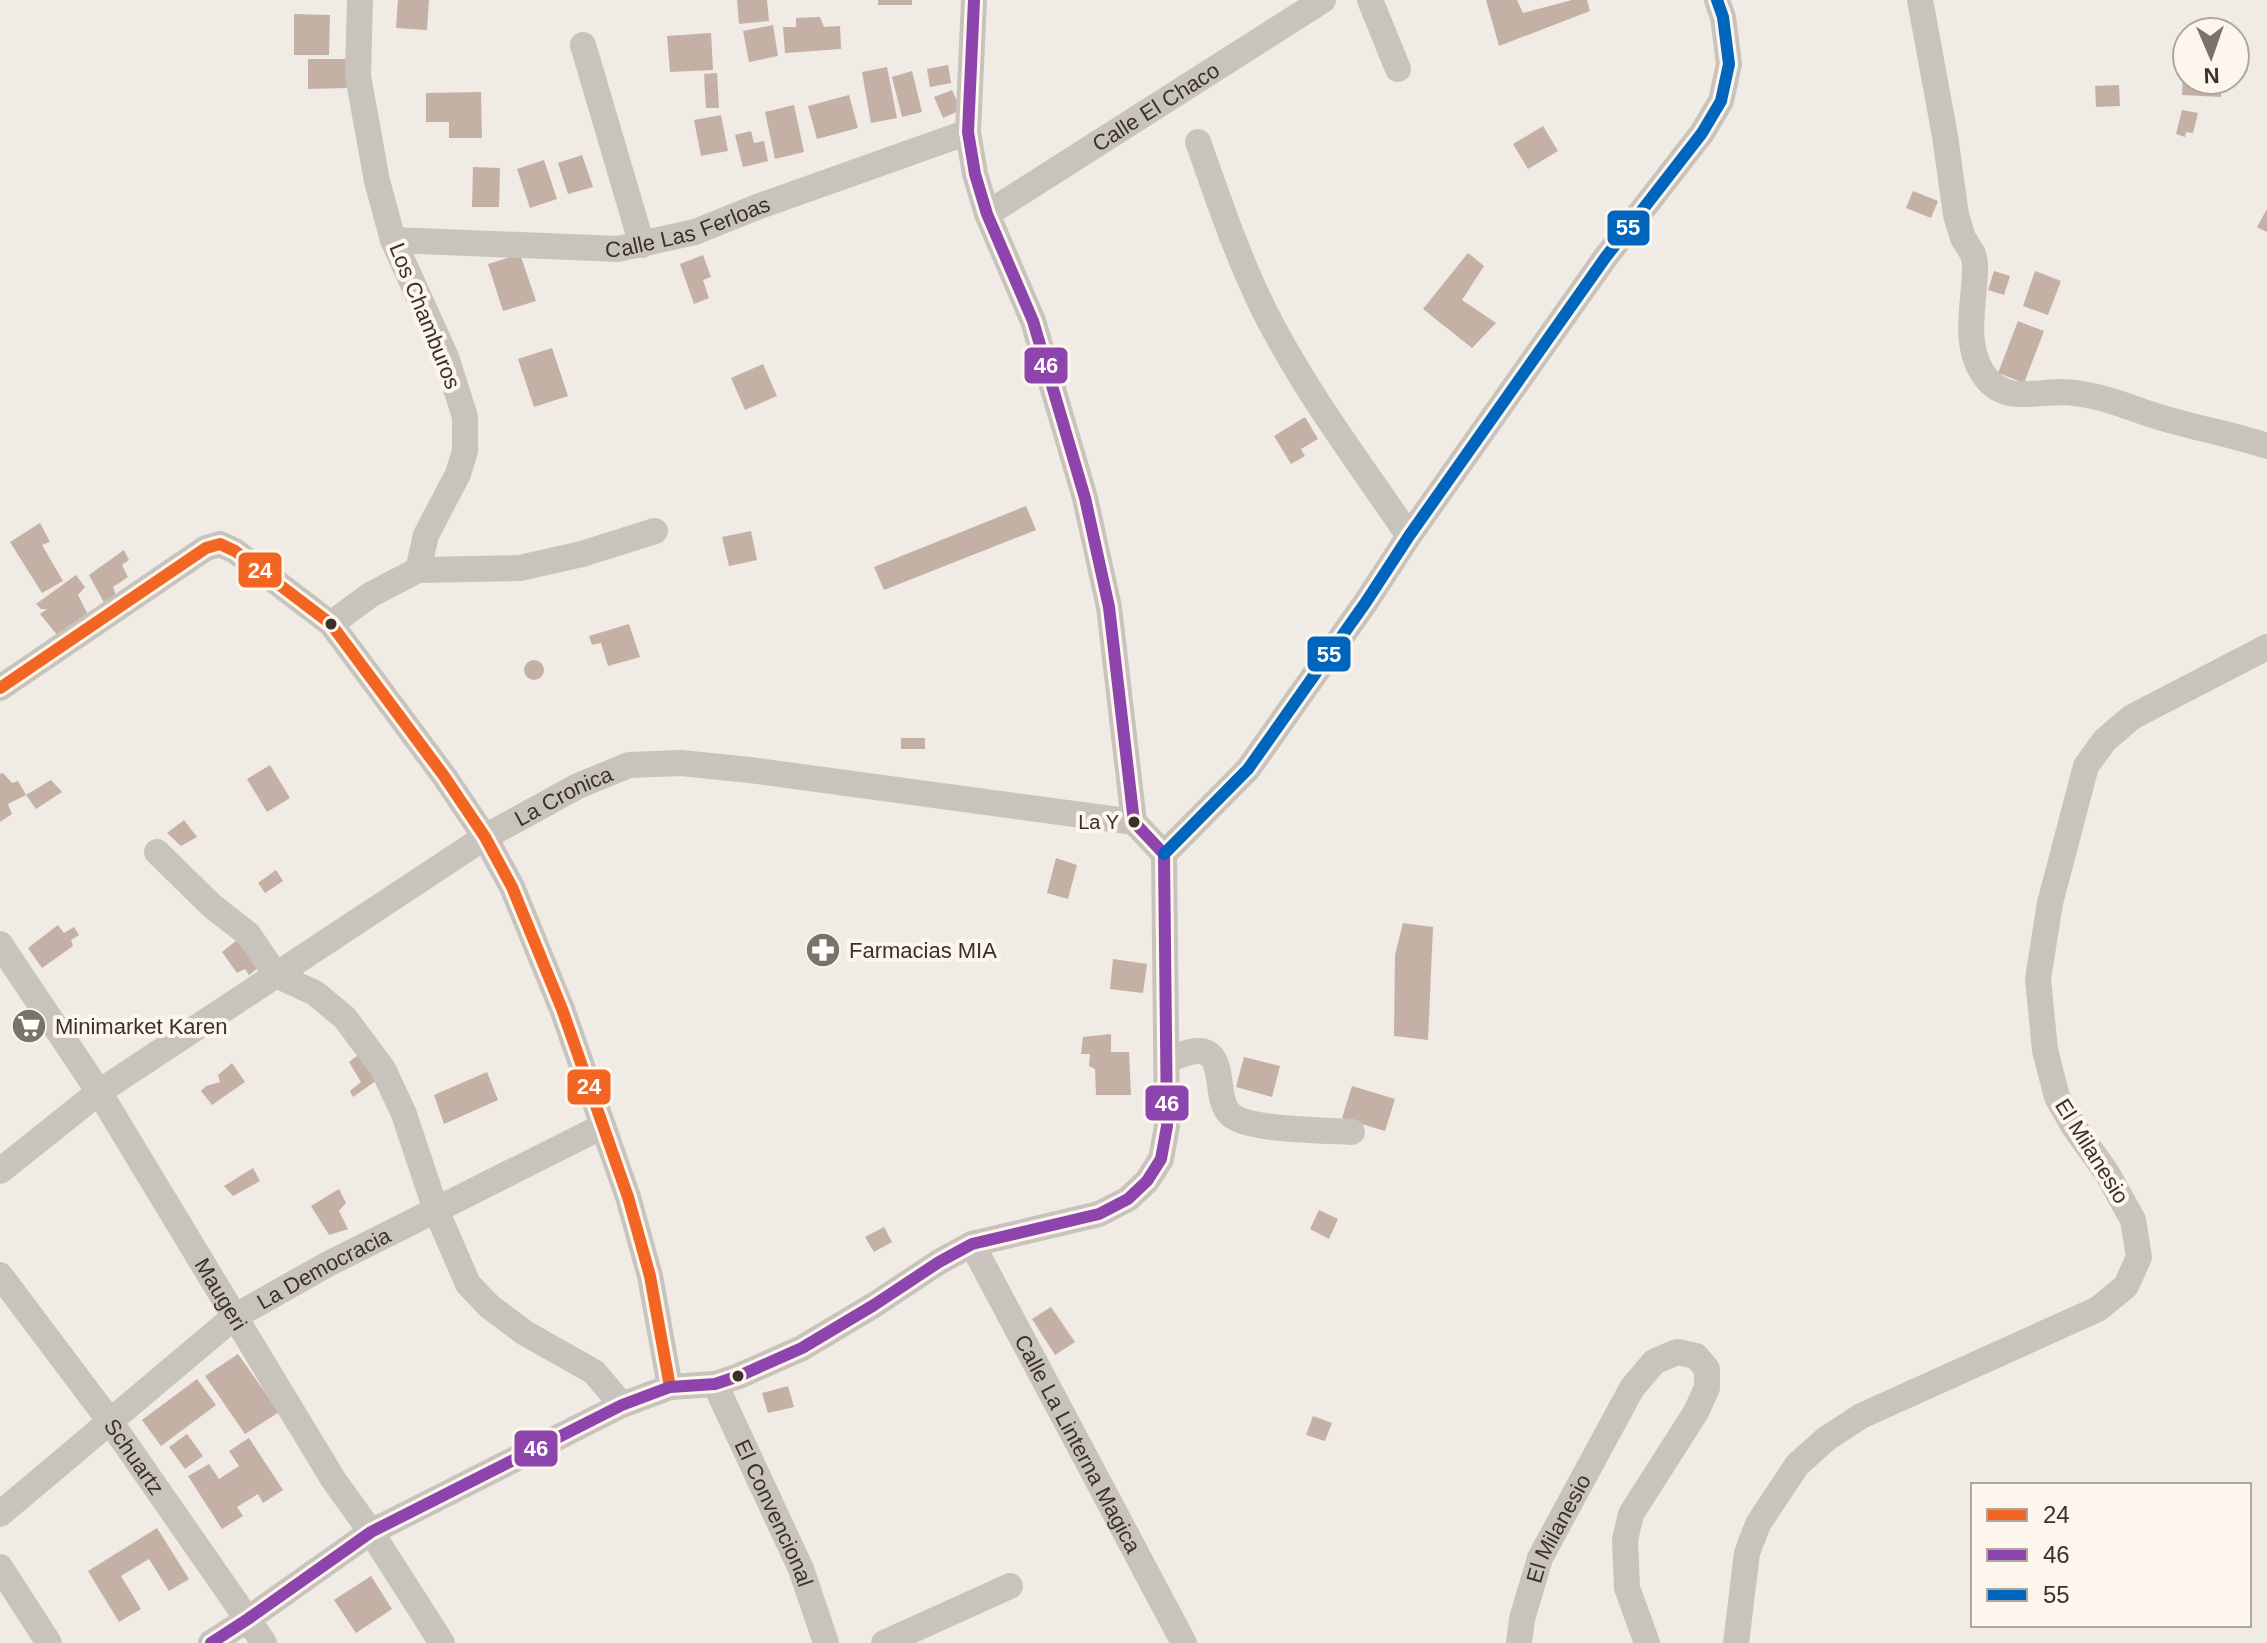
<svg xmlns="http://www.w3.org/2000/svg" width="2267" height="1643" font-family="Helvetica,sans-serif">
	<rect width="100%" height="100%" fill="#f0ebe5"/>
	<g fill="#c5b0a6">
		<path d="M 398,0 L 429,0 L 427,30 L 396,28 Z"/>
		<path d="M 737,0 L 767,0 L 769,21 L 739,24 Z"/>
		<rect x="878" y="0" width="34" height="5"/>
		<path d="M 1486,0 L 1517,0 L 1523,13 L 1572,0 L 1587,0 L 1590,11 L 1499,46 Z"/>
		<path d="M 294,14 L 330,15 L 329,55 L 294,55 Z"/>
		<path d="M 820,17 L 824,27 L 840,26 L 841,49 L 785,53 L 783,27 L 796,27 L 796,18 Z"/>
		<path d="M 773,25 L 778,56 L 749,62 L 743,31 Z"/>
		<path d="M 711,33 L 713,70 L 670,72 L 667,36 Z"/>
		<path d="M 308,59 L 347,59 L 347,88 L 308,89 Z"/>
		<path d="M 948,65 L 951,83 L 930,87 L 927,69 Z"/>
		<path d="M 887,67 L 897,118 L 871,123 L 862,72 Z"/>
		<path d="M 912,71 L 922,112 L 902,117 L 892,77 Z"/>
		<path d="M 2183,71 L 2187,71 L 2187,80 L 2221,80 L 2221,97 L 2182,95 Z"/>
		<path d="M 717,73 L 719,108 L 706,108 L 704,74 Z"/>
		<path d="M 2119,85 L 2120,106 L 2096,107 L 2095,86 Z"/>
		<path d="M 952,90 L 961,110 L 943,118 L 934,97 Z"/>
		<path d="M 481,92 L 482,138 L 449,138 L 449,122 L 426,122 L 426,93 Z"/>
		<path d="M 849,95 L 858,128 L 817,139 L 808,106 Z"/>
		<path d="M 794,105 L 804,152 L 775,159 L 765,112 Z"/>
		<path d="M 2182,110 L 2198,113 L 2193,133 L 2186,132 L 2185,137 L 2176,134 Z"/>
		<path d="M 721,115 L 728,151 L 701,156 L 694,120 Z"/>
		<path d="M 1543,126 L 1558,151 L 1528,169 L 1513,144 Z"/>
		<path d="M 751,131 L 754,143 L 764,141 L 768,161 L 743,167 L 735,135 Z"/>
		<path d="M 582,155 L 593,187 L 568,194 L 558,163 Z"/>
		<path d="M 544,160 L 557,199 L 530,208 L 517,169 Z"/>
		<path d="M 473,167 L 500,168 L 499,207 L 472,207 Z"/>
		<path d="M 1913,191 L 1938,201 L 1931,218 L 1906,208 Z"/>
		<path d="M 2267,209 L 2267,232 L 2257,227 Z"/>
		<path d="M 1468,253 L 1484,266 L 1462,300 L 1496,323 L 1472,348 L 1423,309 Z"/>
		<path d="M 520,254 L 536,301 L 503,311 L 488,264 Z"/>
		<path d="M 703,255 L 711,277 L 703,280 L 709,298 L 694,304 L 680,264 Z"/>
		<path d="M 1994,271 L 2010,276 L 2004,295 L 1988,290 Z"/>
		<path d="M 2035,271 L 2061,281 L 2048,315 L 2023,306 Z"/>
		<path d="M 2018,321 L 2044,331 L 2024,383 L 1998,373 Z"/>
		<path d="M 552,348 L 568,396 L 534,407 L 518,359 Z"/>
		<path d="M 763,364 L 777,396 L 745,410 L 731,378 Z"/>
		<path d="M 1305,417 L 1318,439 L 1301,449 L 1305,456 L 1291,464 L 1274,436 Z"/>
		<path d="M 1026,506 L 1036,530 L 884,590 L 874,567 Z"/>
		<path d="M 40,523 L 50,542 L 42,545 L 63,581 L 42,593 L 10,542 Z"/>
		<path d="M 751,531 L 757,560 L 729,566 L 722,537 Z"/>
		<path d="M 124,550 L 129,560 L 122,565 L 128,577 L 113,587 L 118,601 L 107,608 L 89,575 Z"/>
		<path d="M 76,575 L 85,587 L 78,595 L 89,617 L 58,636 L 40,614 L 47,609 L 41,609 L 36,604 Z"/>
		<path d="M 629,624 L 640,657 L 608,666 L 601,643 L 592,645 L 589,636 Z"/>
		<circle cx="534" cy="670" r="10"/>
		<rect x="901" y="738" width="24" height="11"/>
		<path d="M 270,765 L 290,798 L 267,812 L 247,779 Z"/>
		<path d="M 3,773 L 12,783 L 18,781 L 26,795 L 8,804 L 12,814 L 0,822 L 0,774 Z"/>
		<path d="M 51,780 L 62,792 L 36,809 L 26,795 Z"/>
		<path d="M 184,820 L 197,837 L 181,846 L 167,833 Z"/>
		<path d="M 1056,858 L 1077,865 L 1068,899 L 1047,893 Z"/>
		<path d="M 276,870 L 283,881 L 265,893 L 258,883 Z"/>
		<path d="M 1403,923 L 1433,927 L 1428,1040 L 1394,1036 L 1395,955 Z"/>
		<path d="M 58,925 L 64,933 L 74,927 L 79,935 L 71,940 L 73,946 L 42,968 L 28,948 Z"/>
		<path d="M 242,936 L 264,963 L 249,975 L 245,969 L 237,973 L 222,952 Z"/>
		<path d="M 1113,959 L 1147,964 L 1143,993 L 1110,989 Z"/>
		<path d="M 1111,1034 L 1111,1052 L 1129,1052 L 1131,1095 L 1096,1095 L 1095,1069 L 1089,1066 L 1090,1054 L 1081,1054 L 1083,1037 Z"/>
		<path d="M 361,1053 L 377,1080 L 353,1097 L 350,1091 L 361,1082 L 349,1062 Z"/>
		<path d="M 1244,1057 L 1280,1066 L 1272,1097 L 1236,1087 Z"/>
		<path d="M 232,1063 L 245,1082 L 212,1105 L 201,1091 L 206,1086 L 220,1082 L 218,1075 Z"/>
		<path d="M 487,1072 L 498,1100 L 444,1124 L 434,1095 Z"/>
		<path d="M 1352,1086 L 1395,1099 L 1385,1131 L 1342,1118 Z"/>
		<path d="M 253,1168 L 260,1181 L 233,1196 L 224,1186 Z"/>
		<path d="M 339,1189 L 346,1203 L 339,1211 L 348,1229 L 329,1235 L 311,1206 Z"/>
		<path d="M 1319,1210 L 1338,1219 L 1329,1239 L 1310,1229 Z"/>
		<path d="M 884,1227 L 892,1242 L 874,1252 L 865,1237 Z"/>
		<path d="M 1051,1307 L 1075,1342 L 1055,1355 L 1032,1319 Z"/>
		<path d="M 238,1354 L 279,1412 L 245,1434 L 205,1376 Z"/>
		<path d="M 197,1379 L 216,1405 L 161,1446 L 142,1420 Z"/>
		<path d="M 788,1386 L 794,1407 L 768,1413 L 762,1393 Z"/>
		<path d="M 1313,1416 L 1332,1423 L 1325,1441 L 1306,1435 Z"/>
		<path d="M 187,1434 L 203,1456 L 185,1469 L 169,1447 Z"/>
		<path d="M 249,1438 L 283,1490 L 263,1503 L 258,1494 L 237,1507 L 243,1516 L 222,1529 L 188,1476 L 209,1464 L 219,1479 L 239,1466 L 229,1451 Z"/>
		<path d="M 157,1528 L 189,1579 L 169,1591 L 149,1559 L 121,1576 L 141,1609 L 119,1622 L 88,1571 Z"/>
		<path d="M 371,1576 L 392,1609 L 356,1633 L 334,1600 Z"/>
	</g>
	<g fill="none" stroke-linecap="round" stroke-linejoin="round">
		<g stroke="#c9c3bd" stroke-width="26">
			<path d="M 1370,0 L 1398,69"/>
			<path d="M 1920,0 L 1945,136 L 1956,215 L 1963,238 L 1973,254 L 1975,263 C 1976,298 1962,340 1982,372 C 2001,403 2030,393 2059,392 C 2098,392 2130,409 2166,419 C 2200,429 2234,435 2267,446"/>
			<path d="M 583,45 L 642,245"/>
			<path d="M 1198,142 C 1218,198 1237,255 1263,308 C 1303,389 1359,462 1409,536"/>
			<path id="s1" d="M 987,214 L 1323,0"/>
			<path id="s2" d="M 393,240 L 618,249 L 695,232 L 757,207 L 968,132"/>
			<path d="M 418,570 L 520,568 L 582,554 L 655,531"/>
			<path d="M 331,624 L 370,595 L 418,570 L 426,535 L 458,474 L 465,451 L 465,417 L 446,357 L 393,240 L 377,181 L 358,76 L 360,0"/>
			<path d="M 0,688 L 206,548 L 220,544 L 235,551 L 331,624 L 444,776 L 485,837 L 512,887 L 562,1009 L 628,1197 L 650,1276 L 670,1387"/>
			<path d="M 157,852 L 212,906 L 248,934 L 276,975 L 315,993 L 345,1018 L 383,1069 L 404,1114 L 436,1210 L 468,1284 L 489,1306 L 525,1333 L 594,1372 L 622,1405"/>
			<path d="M 1164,854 L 1248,769 L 1366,602 L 1409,536 L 1605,258 L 1702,133 L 1721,101 L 1729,64 L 1723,17 L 1717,0"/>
			<path id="s3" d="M 0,944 L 99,1092 L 333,1479 L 371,1532 L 442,1643"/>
			<path d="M 1167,1060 C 1175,1057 1183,1054 1190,1052 C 1231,1043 1211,1099 1231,1115 C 1249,1131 1326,1130 1352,1132"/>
			<path id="s4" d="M 0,1171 L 99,1092 L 485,837 L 578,786 L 629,765 L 681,763 L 750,770 L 1134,822"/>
			<path id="s5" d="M 972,1244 L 1184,1643"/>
			<path id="s6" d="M 0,1275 L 109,1420 L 264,1643"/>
			<path id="s7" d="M 715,1384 L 801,1569 L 826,1643"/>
			<path id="s8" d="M 0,1514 L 234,1317 L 328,1264 L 603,1126"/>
			<path d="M 0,1567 L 49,1643"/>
			<path d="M 211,1643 L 248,1619 L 371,1532 L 622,1405 L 670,1387 L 715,1384 L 739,1376 L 802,1348 L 874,1305 L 939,1262 L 972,1244 L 1099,1214 L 1128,1199 L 1147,1181 L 1161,1159 L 1167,1126 L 1164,854 L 1134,822 L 1109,607 L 1085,498 L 1033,321 L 987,214 L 975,174 L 968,132 L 974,0"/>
			<path d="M 884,1643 L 1010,1586"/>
			<path id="s9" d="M 1519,1643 L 1522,1619 L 1540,1558 L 1632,1388 L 1654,1362 L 1677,1352 L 1696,1356 L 1707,1369 L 1707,1388 L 1696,1412 L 1631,1514 L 1625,1540 L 1627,1588 L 1647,1643"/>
			<path d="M 1736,1643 L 1747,1553 L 1758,1524 L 1797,1465 L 1826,1439 L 1861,1416 L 2098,1309 L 2126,1286 L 2139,1257 L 2133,1220 L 2107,1173 L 2074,1127 L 2057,1097 L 2045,1050 L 2038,979 L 2050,903 L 2086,766 L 2105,740 L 2132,717 L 2267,647"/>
		</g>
		<g stroke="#fcf6ed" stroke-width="18">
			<path id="bus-1" d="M 0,688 L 206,548 L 220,544 L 235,551 L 331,624 L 444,776 L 485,837 L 512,887 L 562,1009 L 628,1197 L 650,1276 L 670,1387"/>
		</g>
		<g stroke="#fcf6ed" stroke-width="18">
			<path id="bus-2" d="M 211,1643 L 248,1619 L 371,1532 L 622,1405 L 670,1387 L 715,1384 L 739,1376 L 802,1348 L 874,1305 L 939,1262 L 972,1244 L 1099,1214 L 1128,1199 L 1147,1181 L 1161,1159 L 1167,1126 L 1164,854 L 1134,822 L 1109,607 L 1085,498 L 1033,321 L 987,214 L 975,174 L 968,132 L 974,0"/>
		</g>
		<g stroke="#fcf6ed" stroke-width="18">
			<path id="bus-3" d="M 1164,854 L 1248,769 L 1366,602 L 1409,536 L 1605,258 L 1702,133 L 1721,101 L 1729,64 L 1723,17 L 1717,0"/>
		</g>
		<use href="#bus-1" stroke="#f26522" stroke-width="12"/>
		<use href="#bus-2" stroke="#8e44ad" stroke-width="12"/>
		<use href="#bus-3" stroke="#0065bd" stroke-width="12"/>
	</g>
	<defs>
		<g id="pharmacy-disc" transform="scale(1.8)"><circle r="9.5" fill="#7b726b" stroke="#fcf6ed"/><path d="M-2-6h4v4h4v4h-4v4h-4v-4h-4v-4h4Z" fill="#fff"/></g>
		<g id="supermarket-disc" transform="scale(1.8)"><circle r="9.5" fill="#7b726b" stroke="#fcf6ed"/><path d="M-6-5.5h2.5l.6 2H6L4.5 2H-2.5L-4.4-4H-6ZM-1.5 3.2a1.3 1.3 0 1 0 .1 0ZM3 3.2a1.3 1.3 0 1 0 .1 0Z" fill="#fff"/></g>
	</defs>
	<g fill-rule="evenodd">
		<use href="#pharmacy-disc" x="823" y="950"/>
		<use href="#supermarket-disc" x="29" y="1026"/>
	</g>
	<g fill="#3c312a" stroke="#fcf6ed" stroke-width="3">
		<circle cx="331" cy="624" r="7"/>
		<circle cx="1134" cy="822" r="7"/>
		<circle cx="738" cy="1376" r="7"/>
	</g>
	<g text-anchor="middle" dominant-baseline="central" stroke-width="8" stroke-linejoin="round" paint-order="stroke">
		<g font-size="20" fill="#3c312a" stroke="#fcf6ed" text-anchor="end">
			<text x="1119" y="822">La Y</text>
		</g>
		<g font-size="22" fill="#3c312a" stroke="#fcf6ed">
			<text stroke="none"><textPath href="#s1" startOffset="200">Calle El Chaco</textPath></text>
			<text stroke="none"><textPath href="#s2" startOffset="298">Calle Las Ferloas</textPath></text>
			<text transform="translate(425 316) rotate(68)">Los Chamburos</text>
			<text stroke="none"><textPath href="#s4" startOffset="678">La Cronica</textPath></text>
			<text transform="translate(2092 1151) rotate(58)">El Milanesio</text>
			<text stroke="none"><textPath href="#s8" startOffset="408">La Democracia</textPath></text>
			<text stroke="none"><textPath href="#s3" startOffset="414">Maugeri</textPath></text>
			<text stroke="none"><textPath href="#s5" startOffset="226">Calle La Linterna Magica</textPath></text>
			<text stroke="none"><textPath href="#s6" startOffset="226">Schuartz</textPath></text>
			<text stroke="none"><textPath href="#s7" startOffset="142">El Convencional</textPath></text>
			<text stroke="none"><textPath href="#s9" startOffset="122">El Milanesio</textPath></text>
		</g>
		<g font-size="22" fill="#3c312a" stroke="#fcf6ed" text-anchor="start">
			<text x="849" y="950">Farmacias MIA</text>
			<text x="55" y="1026">Minimarket Karen</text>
		</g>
	</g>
	<g stroke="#fcf6ed" stroke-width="3">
		<rect x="1606" y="209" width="45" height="38" rx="8" fill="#0065bd"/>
		<rect x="1023" y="346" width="46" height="39" rx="8" fill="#8e44ad"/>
		<rect x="237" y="551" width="46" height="38" rx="8" fill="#f26522"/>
		<rect x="1306" y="635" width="46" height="38" rx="8" fill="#0065bd"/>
		<rect x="566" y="1068" width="46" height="38" rx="8" fill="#f26522"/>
		<rect x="1144" y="1084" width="46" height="38" rx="8" fill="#8e44ad"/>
		<rect x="513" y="1429" width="46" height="39" rx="8" fill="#8e44ad"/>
	</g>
	<g font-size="22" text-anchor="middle" font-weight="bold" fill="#fff">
		<text x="1628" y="235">55</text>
		<text x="1046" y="373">46</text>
		<text x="260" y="578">24</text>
		<text x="1329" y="662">55</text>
		<text x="589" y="1094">24</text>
		<text x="1167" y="1111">46</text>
		<text x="536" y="1456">46</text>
	</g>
	<rect x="1971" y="1483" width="280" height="144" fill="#fcf6ed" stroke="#afa79f" stroke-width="2"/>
	<rect x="1987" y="1509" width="40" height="12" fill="#f26522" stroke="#afa79f" stroke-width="2"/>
	<text x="2043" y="1523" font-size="24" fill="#3c312a">24</text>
	<rect x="1987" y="1549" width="40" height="12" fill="#8e44ad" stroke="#afa79f" stroke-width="2"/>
	<text x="2043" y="1563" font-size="24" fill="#3c312a">46</text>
	<rect x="1987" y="1589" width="40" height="12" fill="#0065bd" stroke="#afa79f" stroke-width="2"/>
	<text x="2043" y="1603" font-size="24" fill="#3c312a">55</text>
	<g transform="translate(2211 56) rotate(178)"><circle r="38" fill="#fcf6ed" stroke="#afa79f" stroke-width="2"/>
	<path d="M0-6L14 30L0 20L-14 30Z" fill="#7b726b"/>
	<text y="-12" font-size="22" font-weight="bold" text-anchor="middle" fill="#3c312a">N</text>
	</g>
</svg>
